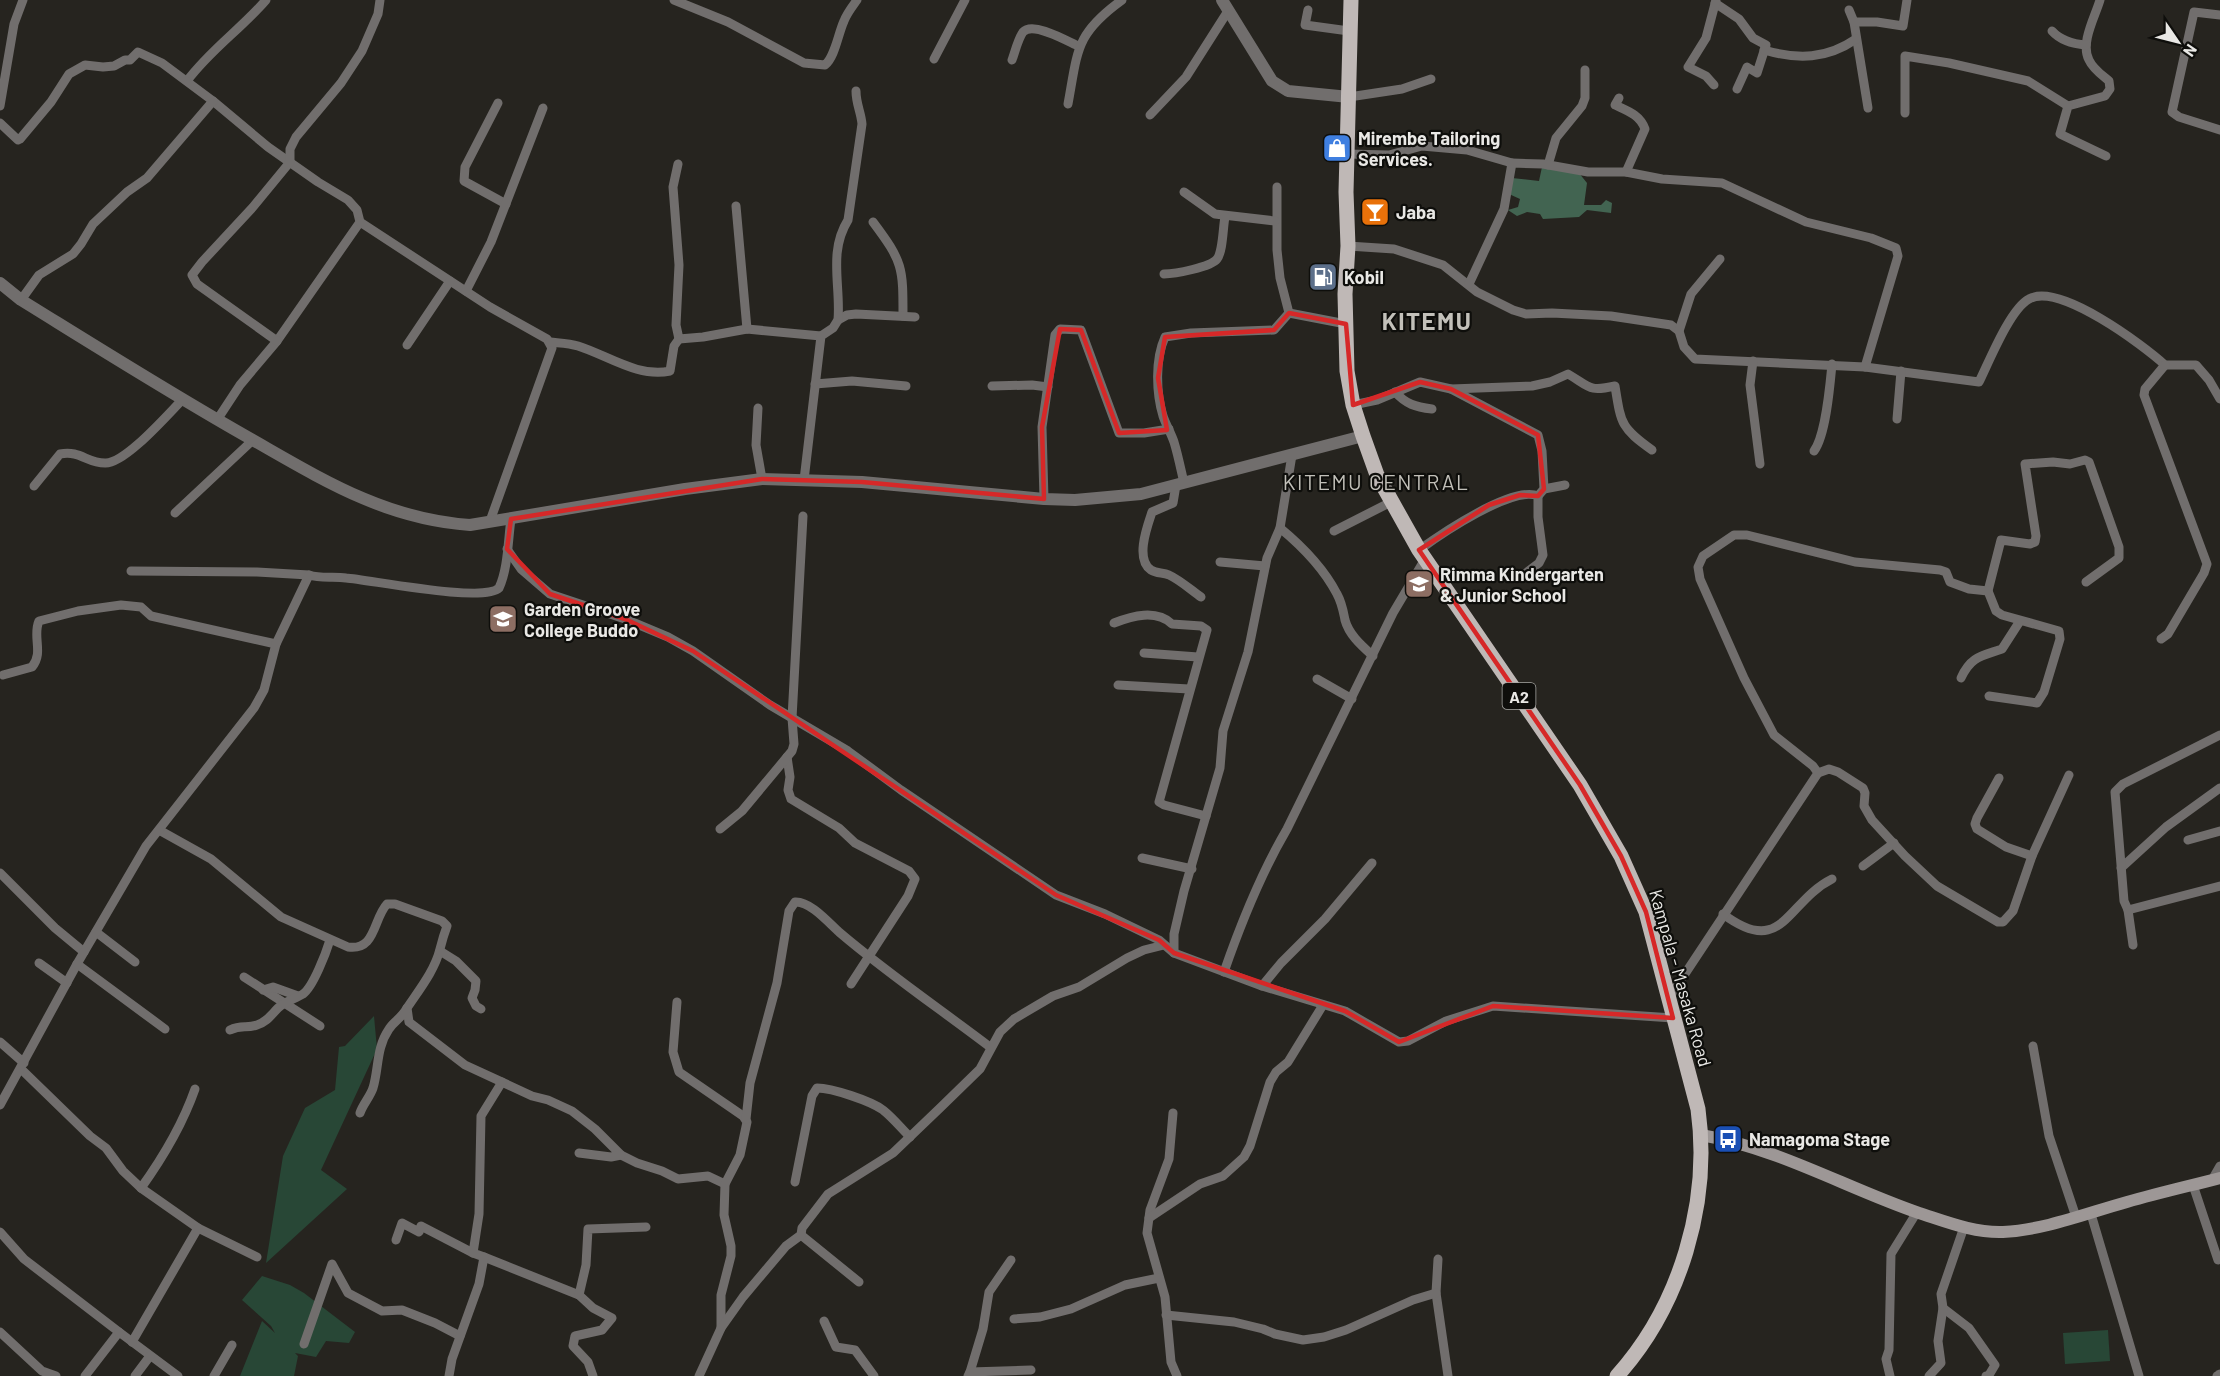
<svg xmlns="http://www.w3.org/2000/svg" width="2220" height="1376" font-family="Barlow,sans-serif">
	<rect width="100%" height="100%" fill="#26241f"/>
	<g fill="#284736">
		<path d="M 374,1016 L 377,1049 L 321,1170 L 347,1189 L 266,1263 L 283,1156 L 305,1108 L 335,1090 L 339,1047 L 345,1046 Z"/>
		<path d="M 262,1276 L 290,1285 L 304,1293 L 355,1332 L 349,1343 L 326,1341 L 316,1357 L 295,1353 L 298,1356 L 294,1376 L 240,1376 L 262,1321 L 275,1333 L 271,1326 L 242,1300 Z"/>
		<path d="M 2108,1330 L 2110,1361 L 2065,1364 L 2063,1333 Z"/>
	</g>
	<path fill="#426451" d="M 1542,167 L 1579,173 L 1587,183 L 1584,205 L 1601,205 L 1606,200 L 1612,203 L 1611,213 L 1587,210 L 1579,217 L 1543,219 L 1540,214 L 1527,212 L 1517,216 L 1508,210 L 1518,207 L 1520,199 L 1509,194 L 1512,178 L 1539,181 Z"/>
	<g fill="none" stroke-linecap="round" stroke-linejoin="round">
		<g stroke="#716e6d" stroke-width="9">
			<path d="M 674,0 L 728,22 L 804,63 L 825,65 C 835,57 838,34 844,21 C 847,13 852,7 857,0"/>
			<path d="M 2100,0 C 2095,17 2080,43 2089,60 C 2093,69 2102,75 2109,81 L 2110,89 L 2105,96 L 2068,106 L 2060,134 L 2106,156"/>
			<path d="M 1715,3 L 1739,19 L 1753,38 L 1766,45 L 1757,73 L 1747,67 L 1737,89"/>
			<path d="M 1308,10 L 1305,25 L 1349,31"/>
			<path d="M 1849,10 L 1854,22 L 1868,108"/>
			<path d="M 2220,15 L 2194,12 L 2172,112 L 2179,117 L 2220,130"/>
			<path d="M 1854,22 L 1877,22 L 1903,26 L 1907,0"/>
			<path d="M 2052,31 C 2061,41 2073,44 2086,45"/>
			<path d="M 1764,50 C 1798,60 1827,59 1856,39"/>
			<path d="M 934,59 L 965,0"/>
			<path d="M 1012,60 C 1015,52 1018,39 1023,32 C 1033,21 1067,41 1078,46"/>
			<path d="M 187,81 C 210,50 241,29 266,0"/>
			<path d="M 1714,85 L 1706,76 L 1688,67 L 1706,38 L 1716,0"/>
			<path d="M 1349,97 L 1402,89 L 1431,79"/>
			<path d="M 1619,98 L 1615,105 C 1628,111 1640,115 1645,129 L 1626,172"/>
			<path d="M 213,101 L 268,147 L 318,182 L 348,200 L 357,210 L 360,222 L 277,341 L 240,385 L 217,420"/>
			<path d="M 498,103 L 465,167 L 464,181 L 506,204"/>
			<path d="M 1068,104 C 1078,50 1075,34 1122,0"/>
			<path d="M 0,106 L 14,24 L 23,0"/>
			<path d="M 1905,113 L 1905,56 L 1949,63 L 2028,81 L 2068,106"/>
			<path d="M 1150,115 L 1186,77 L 1228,11"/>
			<path d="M 0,123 L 18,140 L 20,139 L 51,102 L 69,74 L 85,65 L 103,67 L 114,66 L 125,60 L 130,60 L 138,52 L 162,63 L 213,101 L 147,178 L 127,192 L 93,224 L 81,244 L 73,254 L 39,275 L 21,300"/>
			<path d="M 1347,154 L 1389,155 L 1422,146 L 1467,150 L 1512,163"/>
			<path d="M 678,164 L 673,187 L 679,265 L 676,325 L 679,339 L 703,337 L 747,329 L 821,336"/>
			<path d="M 1548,165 L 1556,138 L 1582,106 L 1585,98 L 1585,70"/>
			<path d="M 1277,187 L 1277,250 L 1280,278 L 1289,313"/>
			<path d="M 1184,192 L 1215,214 L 1275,221"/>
			<path d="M 736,206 L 747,329"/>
			<path d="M 360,222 L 490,307 L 547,339 L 552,348 L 490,521"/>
			<path d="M 873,222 C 903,262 903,267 903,316"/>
			<path d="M 1348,246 L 1394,249 L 1443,265 L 1477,292 L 1513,310 L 1526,314 L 1552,313 L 1611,316 L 1671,325 L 1679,331 L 1684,347 L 1695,359 L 1865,367 L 1979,382 C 1989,362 2010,309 2029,299 C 2059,282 2143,345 2165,365 L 2196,365 L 2209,380 L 2220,399"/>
			<path d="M 1164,274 C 1175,274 1211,267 1217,259 C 1223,252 1223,226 1225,217"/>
			<path d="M 1469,284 L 1504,209 L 1512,163 L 1543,164 L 1588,172 L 1626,172 L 1662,179 L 1722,183 L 1806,222 L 1871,238 L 1896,248 L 1898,256 L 1865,367"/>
			<path d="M 466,291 L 491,242 L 543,108"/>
			<path d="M 838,320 L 847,315 L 856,314 L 915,317"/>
			<path d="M 1679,331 L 1691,294 L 1720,259"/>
			<path d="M 277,341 L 197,284 L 192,275 L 202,262 L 253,207 L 290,162 L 290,149 L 296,137 L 341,83 L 362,51 L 378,14 L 380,0"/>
			<path d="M 550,342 C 559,343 569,343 578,346 C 607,355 638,378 670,371 L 674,346 L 679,339"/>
			<path d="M 407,345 L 450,281"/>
			<path d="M 1753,361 L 1750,385 L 1760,464"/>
			<path d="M 815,384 L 852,381 L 906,386"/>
			<path d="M 992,386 L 1032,385 L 1048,387"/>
			<path d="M 1451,389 L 1538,435 L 1542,451 L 1544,489 L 1538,496"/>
			<path d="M 1395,392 C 1406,404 1415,407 1432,409"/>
			<path d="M 1353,405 L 1377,400 L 1420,382 L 1451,389 L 1532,386 L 1550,382 L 1568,374 C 1590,387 1588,392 1615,386 C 1621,424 1621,428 1652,450"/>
			<path d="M 758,408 L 756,445 L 762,479"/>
			<path d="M 1897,419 L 1901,371"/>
			<path d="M 1814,451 C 1826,435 1830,385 1832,364"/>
			<path d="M 804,480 L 821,336 L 833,328 L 838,320 C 841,286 828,252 848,220 L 862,124 C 861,112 856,104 856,91"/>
			<path d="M 1184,483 C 1181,470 1178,455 1174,442 C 1171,433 1166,425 1163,416 C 1156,393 1155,359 1165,337 L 1191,333 L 1274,330 L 1289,313 L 1346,324"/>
			<path d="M 1176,485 L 1173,503 L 1152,512 C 1147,527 1135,559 1151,570 C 1157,574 1163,572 1169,575 C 1180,580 1191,590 1201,597"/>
			<path d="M 34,486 L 60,454 C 80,450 87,463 105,463 C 125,464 168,414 183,399"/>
			<path d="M 1544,489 L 1565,485"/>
			<path d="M 1044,499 L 1042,427 L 1055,335 L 1060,329 L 1081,330 L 1119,433 L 1144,433 L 1169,429"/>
			<path d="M 175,513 L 253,440"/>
			<path d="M 1280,528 C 1303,547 1323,567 1337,594 C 1342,603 1343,610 1345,620 C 1349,635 1362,646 1373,656"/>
			<path d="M 1334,531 L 1391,502"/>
			<path d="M 507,549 L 521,569 L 550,594 L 625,619 L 668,637 L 693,651 L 770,705 L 848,751 L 901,790 L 1056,895 L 1105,914 L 1159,940 L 1174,953 L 1262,986 L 1345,1011 L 1399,1042 L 1408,1041 L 1446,1021 L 1493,1006 L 1673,1018"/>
			<path d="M 1419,550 C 1441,534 1513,485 1538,496 L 1538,517 L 1543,555 L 1539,563 L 1526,573"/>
			<path d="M 1220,562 L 1265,566"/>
			<path d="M 131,571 L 257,572 L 309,575"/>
			<path d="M 1988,591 L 2001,540 L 2030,544 L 2035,542 L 2036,536 L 2025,464 L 2053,462 L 2070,464 L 2085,460 L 2089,462 L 2119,547 L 2119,558 L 2086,582"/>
			<path d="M 1114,623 C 1132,616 1156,609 1172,624 L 1201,626 L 1207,630 L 1159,802 L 1164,805 L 1206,816"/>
			<path d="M 2161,639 L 2168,634 L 2204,573 L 2207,564 L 2144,395 L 2145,389 L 2165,365"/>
			<path d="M 1144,653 L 1198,657"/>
			<path d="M 3,675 L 32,667 C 44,653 32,636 39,621 L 78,611 L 121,605 L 141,607 L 151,616 L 276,644"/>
			<path d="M 1961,678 C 1971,656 1982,656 2002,649 L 2020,621"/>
			<path d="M 1317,679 L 1352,699"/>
			<path d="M 1118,685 L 1189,689"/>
			<path d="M 787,757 L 790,777 L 788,790 L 791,799 L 839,828 L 855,843 L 909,871 L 915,879 L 908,896 L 851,984"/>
			<path d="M 1818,773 L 1829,769 L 1838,772 L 1863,788 L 1865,793 L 1864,806 L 1872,820 L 1905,856 L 1937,886 L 1998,922 L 2003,922 L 2013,911 L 2032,856 L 2069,775"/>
			<path d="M 1999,778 L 1977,818 L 1975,824 L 1977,829 L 2006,847 L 2032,856"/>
			<path d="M 720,829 L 742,811 L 792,751 L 794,744 L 792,718 L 803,516"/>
			<path d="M 159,830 L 211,859 L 281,917 L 348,947 C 376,951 373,919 387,904 L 395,904 L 442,921 L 447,926 C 444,934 442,941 440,949 C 435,970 419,990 407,1008 L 409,1022 L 465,1065 L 532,1096 L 548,1100 L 572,1111 L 595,1129 L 621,1155 L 637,1163 L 662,1171 L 678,1179 L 708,1176 L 725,1184"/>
			<path d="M 2188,840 L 2220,831"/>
			<path d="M 1142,858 L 1192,869"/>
			<path d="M 1863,866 L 1894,843"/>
			<path d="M 2121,868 L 2166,827 L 2220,788"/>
			<path d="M 0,873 L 55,928 L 84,952"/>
			<path d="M 2128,910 L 2220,886"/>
			<path d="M 1723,914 C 1783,959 1786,902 1832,879"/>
			<path d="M 96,932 L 135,962"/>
			<path d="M 2133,945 L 2128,910 L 2124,901 L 2115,792 L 2123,784 L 2220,735"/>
			<path d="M 440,951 L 456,961 L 476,981 L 475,990 L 472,998 L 476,1006 L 481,1009"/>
			<path d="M 1174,953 L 1174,934 L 1184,891 L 1220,768 L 1223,731 L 1248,652 L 1267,558 L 1280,528 L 1292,455"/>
			<path d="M 39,963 L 67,983"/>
			<path d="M 77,964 L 165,1029"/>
			<path d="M 1224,972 C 1241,923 1260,875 1287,829 L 1393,613 L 1425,559"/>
			<path d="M 244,977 L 320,1026"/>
			<path d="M 1262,986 L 1281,963 L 1325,919 L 1372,863"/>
			<path d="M 263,990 L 273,987 L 298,996"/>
			<path d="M 1669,998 L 1818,773 L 1813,766 L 1774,735 L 1744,678 L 1700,579 L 1698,567 L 1703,556 L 1734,535 L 1747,535 L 1855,562 L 1940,570 L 1946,572 L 1950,582 L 1969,589 L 1988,591 L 1996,611 L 2002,615 L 2059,631 L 2060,639 L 2044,692 L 2037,703 L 1989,696"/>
			<path d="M 677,1002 L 673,1052 L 679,1072 L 743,1116 L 747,1122 L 740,1155 L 725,1184 L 724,1215 L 731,1246 L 731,1256 L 721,1295 L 721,1328"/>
			<path d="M 230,1030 C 242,1024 246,1029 257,1025 C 267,1022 271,1015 278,1008 C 285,1001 295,999 303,994 C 313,987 326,953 330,940"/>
			<path d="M 0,1042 L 24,1063"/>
			<path d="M 2033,1046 L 2049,1136 L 2076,1217"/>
			<path d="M 21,1069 L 90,1136 L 106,1148 L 123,1171 L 141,1188 L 198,1228 L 257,1257"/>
			<path d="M 0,1105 L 77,964 L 146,846 L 254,708 L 264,690 L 276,644 L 309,575 C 321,579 334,576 346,578 C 371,580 484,603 499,588 C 508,569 508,540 511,519"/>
			<path d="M 360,1113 C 363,1104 370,1097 373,1088 C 379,1068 376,1048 389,1029 C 394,1021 401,1019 407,1008"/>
			<path d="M 1173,1113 L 1169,1159 L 1150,1210 L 1147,1233 L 1165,1297 L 1171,1362 L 1177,1376"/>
			<path d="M 746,1119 L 750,1083 L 777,983 L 789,911 L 795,902 C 810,901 828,922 839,932 C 887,973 940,1009 990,1047"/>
			<path d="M 579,1153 L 611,1157 L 621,1155"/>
			<path d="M 2212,1180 L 2220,1166"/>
			<path d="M 795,1182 L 812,1096 L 817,1088 C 832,1088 871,1101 883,1110 C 893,1118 901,1128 910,1137"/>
			<path d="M 2193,1185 L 2218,1260"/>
			<path d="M 141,1188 C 164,1156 182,1126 195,1089"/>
			<path d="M 2091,1214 L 2139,1376"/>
			<path d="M 1149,1218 L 1200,1184 L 1223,1176 L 1244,1157 L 1250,1146 L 1270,1082 L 1276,1072 L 1288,1062 L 1323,1005"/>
			<path d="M 1964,1227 L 1941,1294 L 1943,1308 L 1969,1328 L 1995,1365 L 1989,1375 L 1986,1376"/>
			<path d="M 0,1232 L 24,1259 L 119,1332 L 85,1376"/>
			<path d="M 801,1235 L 859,1282"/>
			<path d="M 396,1240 L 402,1223 L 419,1232 L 421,1226 L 473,1253"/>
			<path d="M 484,1257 L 579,1295 L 593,1308 L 612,1318 L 602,1330 L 575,1336 L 573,1346 L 588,1362 L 593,1376"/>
			<path d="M 1438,1259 L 1436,1293 L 1448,1376"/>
			<path d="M 579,1295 L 586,1265 L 588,1229 L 646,1227"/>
			<path d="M 1166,1315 L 1234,1322 L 1263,1329 L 1275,1334 L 1303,1340 L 1324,1337 L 1346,1330 L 1413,1300 L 1436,1293"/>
			<path d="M 1014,1319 L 1040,1317 L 1071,1309 L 1125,1285 L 1159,1278"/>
			<path d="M 824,1321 L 836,1347 L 855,1350 L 874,1376"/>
			<path d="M 0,1332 L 42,1371 L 56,1376"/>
			<path d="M 119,1332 L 178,1376"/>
			<path d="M 132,1342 L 198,1228"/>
			<path d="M 304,1344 L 332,1264 L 348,1293 L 382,1311 L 402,1310 L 435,1323 L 460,1336"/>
			<path d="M 970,1372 L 983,1329 L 989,1292 L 1011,1260"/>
			<path d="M 135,1376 L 150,1356"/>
			<path d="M 214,1376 L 232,1345"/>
			<path d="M 449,1376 L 452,1359 L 479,1284 L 484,1257 L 473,1253 L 479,1214 L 481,1116 L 502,1082"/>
			<path d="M 699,1376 L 721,1328 L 743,1297 L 786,1246 L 801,1235 L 802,1228 L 828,1194 L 893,1153 L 941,1107 L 980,1069 L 1000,1032 L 1014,1019 L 1053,996 L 1079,987 L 1127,958 L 1144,950 L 1164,945"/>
			<path d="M 968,1376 L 970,1372 L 1031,1370"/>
			<path d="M 1890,1376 L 1886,1359 L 1889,1350 L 1891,1254 L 1917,1212"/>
			<path d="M 1929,1376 L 1941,1363 L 1938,1341 L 1943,1308"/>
			<path d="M 2217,1376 L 2220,1374"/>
		</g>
		<g stroke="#716e6d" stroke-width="12">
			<path d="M 1222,0 L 1272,81 L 1288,91 L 1349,97"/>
			<path d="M 0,283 L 21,300 C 97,347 173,395 251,439 C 323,480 385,519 470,525 L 685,489 L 762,479 L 862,482 L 1044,499 L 1075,500 L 1141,494 L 1363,436"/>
		</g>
		<path stroke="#9d9796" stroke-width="12" d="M 1701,1135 C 1778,1148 1846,1188 1919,1213 C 1947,1222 1974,1233 2003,1232 C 2045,1230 2087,1213 2127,1202 C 2158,1193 2189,1186 2220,1178"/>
		<path stroke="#bfb8b6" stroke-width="15" d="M 1351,0 L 1346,192 L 1348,246 L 1345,294 L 1347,371 L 1353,405 L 1363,436 L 1377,475 L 1419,550 L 1580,785 L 1621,856 L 1646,912 L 1698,1109 C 1711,1203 1680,1306 1617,1376"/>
	</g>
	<path fill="none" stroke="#d62828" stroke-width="4.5" stroke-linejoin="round" d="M 1289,313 L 1346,324 L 1353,405 L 1420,382 L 1451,389 L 1538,435 L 1544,489 L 1538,496 L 1520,495 L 1489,505 L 1419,550 L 1580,785 L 1621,856 L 1646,912 L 1673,1018 L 1493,1006 L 1399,1042 L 1345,1011 L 1174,953 L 1159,940 L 1056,895 L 693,651 L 625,619 L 550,594 L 507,549 L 511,519 L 762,479 L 862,482 L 1044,499 L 1042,427 L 1060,329 L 1081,330 L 1119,433 L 1167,430 L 1158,378 L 1165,337 L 1274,330 Z"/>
	<defs>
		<g id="shop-square" transform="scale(1.5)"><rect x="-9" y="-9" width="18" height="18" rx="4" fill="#3f7fe0" stroke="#0e0e0b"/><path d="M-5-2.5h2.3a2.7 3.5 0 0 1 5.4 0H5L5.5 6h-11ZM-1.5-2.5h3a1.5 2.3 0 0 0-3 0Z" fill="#fff"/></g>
		<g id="bar-square" transform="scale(1.5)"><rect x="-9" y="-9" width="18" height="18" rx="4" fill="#e8710a" stroke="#0e0e0b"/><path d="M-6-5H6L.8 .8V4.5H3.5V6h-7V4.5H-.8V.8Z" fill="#fff"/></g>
		<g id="fuel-square" transform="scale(1.5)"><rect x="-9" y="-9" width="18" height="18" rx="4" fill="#5c6f8a" stroke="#0e0e0b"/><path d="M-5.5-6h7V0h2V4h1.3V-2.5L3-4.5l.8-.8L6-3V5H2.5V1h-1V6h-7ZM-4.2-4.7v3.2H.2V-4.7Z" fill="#fff"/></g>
		<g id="school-square" transform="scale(1.5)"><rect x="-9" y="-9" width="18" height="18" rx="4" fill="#8d6e63" stroke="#0e0e0b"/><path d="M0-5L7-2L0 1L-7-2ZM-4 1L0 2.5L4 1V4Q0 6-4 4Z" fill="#fff"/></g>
		<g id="bus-square" transform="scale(1.5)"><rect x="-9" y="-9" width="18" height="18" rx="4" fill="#1a4fb4" stroke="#0e0e0b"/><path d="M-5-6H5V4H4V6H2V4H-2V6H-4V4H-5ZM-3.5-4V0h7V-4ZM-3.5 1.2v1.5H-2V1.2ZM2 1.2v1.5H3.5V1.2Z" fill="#fff"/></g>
	</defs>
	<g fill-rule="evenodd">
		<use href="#shop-square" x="1337" y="148"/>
		<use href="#bar-square" x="1375" y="212"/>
		<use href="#fuel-square" x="1323" y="277"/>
		<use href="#school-square" x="1419" y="584"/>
		<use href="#school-square" x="503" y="619"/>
		<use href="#bus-square" x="1728" y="1139"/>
	</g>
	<g text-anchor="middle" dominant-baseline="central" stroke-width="4.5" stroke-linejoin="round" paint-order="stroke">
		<rect fill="#0e0e0b" stroke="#a7a7a4" stroke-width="1.5" x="1502.5" y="683" width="33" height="26" rx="4.5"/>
		<g font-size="16" font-weight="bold" fill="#e9e8e5">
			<text x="1519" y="696">A2</text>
		</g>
		<g font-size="18" font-weight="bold" fill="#e9e8e5" stroke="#0e0e0b" text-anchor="start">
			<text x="1358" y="138">Mirembe Tailoring<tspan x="1358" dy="21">Services.</tspan></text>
			<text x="1396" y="212">Jaba</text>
			<text x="1344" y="277">Kobil</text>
			<text x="1440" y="574">Rimma Kindergarten<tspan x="1440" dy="21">&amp; Junior School</tspan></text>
			<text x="524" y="609">Garden Groove<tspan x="524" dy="21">College Buddo</tspan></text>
			<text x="1749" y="1139">Namagoma Stage</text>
		</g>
		<g font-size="18" fill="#e9e8e5" stroke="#0e0e0b">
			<text transform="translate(1681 978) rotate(74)">Kampala - Masaka Road</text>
		</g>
		<g font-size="21" letter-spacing="1.5" fill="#c2c0b9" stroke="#0e0e0b">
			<text x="1376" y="481">KITEMU CENTRAL</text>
		</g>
		<g font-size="24" font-weight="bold" letter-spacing="1.5" fill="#c2c0b9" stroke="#0e0e0b">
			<text x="1427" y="320">KITEMU</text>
		</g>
	</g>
	<g transform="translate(2178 42) rotate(125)" stroke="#0e0e0b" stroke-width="4.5" paint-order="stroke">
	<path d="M0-4.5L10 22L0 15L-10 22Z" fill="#e9e8e5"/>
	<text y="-9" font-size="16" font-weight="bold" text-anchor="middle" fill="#e9e8e5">N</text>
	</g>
</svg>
